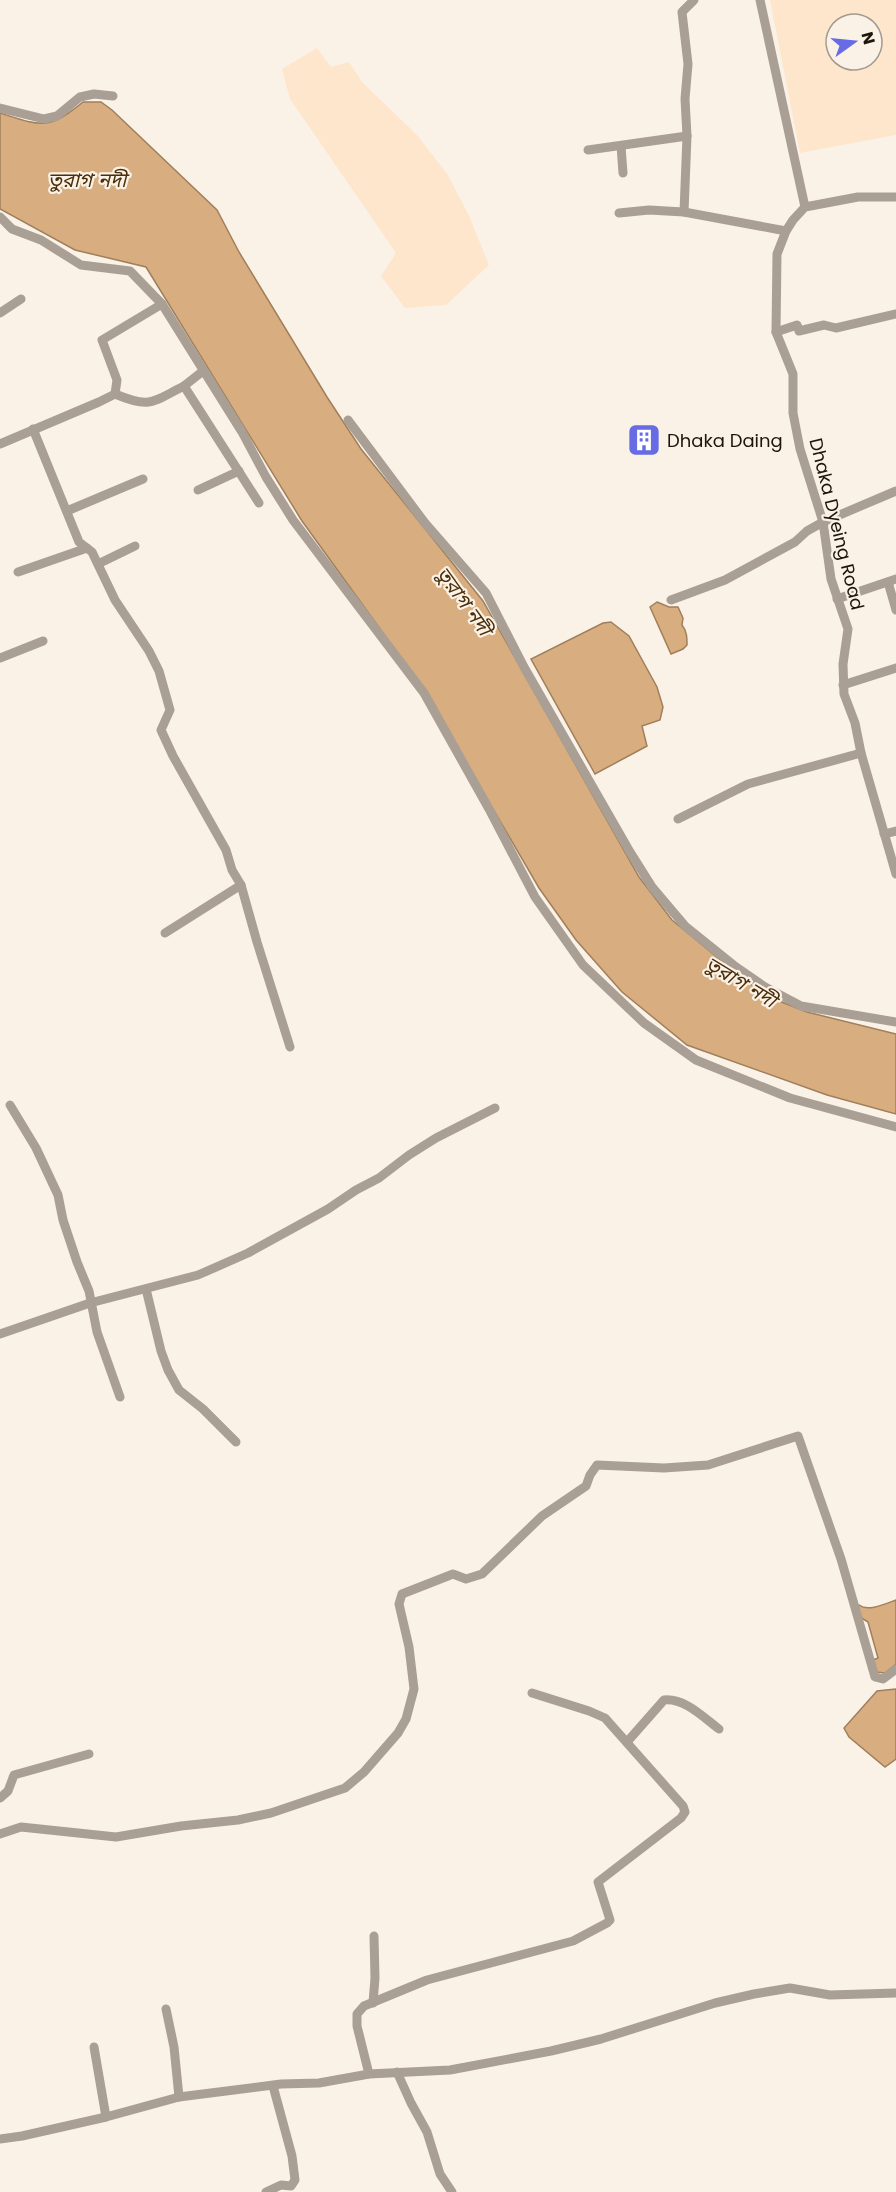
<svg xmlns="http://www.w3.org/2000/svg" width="896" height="2192" font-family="Poppins,'Noto Sans Bengali',sans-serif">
	<rect width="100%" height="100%" fill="#fbf2e7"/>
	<g fill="#fee6cd" fill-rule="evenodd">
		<path d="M 770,0 L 896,0 L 896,135 L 800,153 ZM 836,24 L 872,24 L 872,60 L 836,60 Z"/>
		<path d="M 317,48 L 331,67 L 349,62 L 363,83 L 417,135 L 448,175 L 469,216 L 489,265 L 446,305 L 405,308 L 381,276 L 396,253 L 290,99 L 282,69 Z"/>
	</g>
	<g fill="#d8ad7f" stroke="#a07f5c" stroke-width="1.5">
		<path d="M 83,102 L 101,102 L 112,110 L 217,210 L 239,252 L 327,397 L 361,449 L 483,601 L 639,877 L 672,920 L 747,982 L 774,999 L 807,1012 L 896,1034 L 896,1114 L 827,1095 L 687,1045 L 622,992 L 576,940 L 539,888 L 422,687 L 302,521 L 146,267 L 75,250 L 0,209 L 0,113 C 41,126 48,131 83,102 Z"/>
		<path d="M 657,602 L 669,607 L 678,607 L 683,618 L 682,625 C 687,631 687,638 687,645 L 683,649 L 671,654 L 650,607 Z"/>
		<path d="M 611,622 L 629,636 L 657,687 L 663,707 L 660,720 L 642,726 L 647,746 L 595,774 L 531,659 L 603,623 Z"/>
		<path d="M 896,1600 L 896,1664 L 885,1673 L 876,1672 L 873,1660 L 878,1658 L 868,1622 L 860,1617 L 856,1607 L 859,1605 C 868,1612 885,1604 896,1600 Z"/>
		<path d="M 896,1689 L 896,1759 L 885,1767 L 849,1737 L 844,1728 L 877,1691 Z"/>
	</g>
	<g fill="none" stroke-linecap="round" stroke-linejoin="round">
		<g stroke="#a99f95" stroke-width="9">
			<path d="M 760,0 L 805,207"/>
			<path d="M 0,108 L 44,119 L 57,116 L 80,97 L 94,94 L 113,96"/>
			<path d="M 621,146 L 623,173"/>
			<path d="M 588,150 L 687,136"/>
			<path d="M 896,197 L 858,197 L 805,207 L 793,220 L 786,231 L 777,254 L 776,332 L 793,374 L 793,413 L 800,449 L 823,522 L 831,579 L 848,629 L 843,664 L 844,694 L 855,723 L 861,753 L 896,874"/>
			<path d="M 684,212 L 687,136 L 685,99 L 688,64 L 682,12 L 694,0"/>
			<path d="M 619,213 L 649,210 L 684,212 L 786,231"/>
			<path d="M 0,217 L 12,229 L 41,240 L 81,265 L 130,271 L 162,304 L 242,432 L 266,477 L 293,520 L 424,693 L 489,809 L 535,897 L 583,965 L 644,1023 L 696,1060 L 790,1098 L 896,1127"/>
			<path d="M 0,313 L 21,299"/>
			<path d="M 776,332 L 797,325 L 799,331 L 824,325 L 836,328 L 896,314"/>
			<path d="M 184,386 L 203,371"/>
			<path d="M 115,394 C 151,409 152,402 184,386 L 259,503"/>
			<path d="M 115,394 L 117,380 L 102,340 L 162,304"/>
			<path d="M 348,420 L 425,523 L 486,593 L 524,667 L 630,852 L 652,887 L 685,926 L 736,967 L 765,987 L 801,1006 L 896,1022"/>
			<path d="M 33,429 L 79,542 L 92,552 L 115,600 L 149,651 L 159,671 L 170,710 L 161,730 L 173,756 L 226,850 L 232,870 L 241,885 L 257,942 L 290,1047"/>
			<path d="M 0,444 L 99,402 L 115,394"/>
			<path d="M 198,490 L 239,471"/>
			<path d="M 67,511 L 143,479"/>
			<path d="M 98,564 L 135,546"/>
			<path d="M 18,572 L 87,548"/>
			<path d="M 888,582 L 896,610"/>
			<path d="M 837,599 L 896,579"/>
			<path d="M 671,600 L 725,580 L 795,542 L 807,531 L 823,522 L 896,491"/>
			<path d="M 0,658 L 43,641"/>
			<path d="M 843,685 L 896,668"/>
			<path d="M 678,819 L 748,784 L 861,753"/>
			<path d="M 884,834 L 896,831"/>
			<path d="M 165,933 L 241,885"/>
			<path d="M 10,1105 L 36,1148 L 58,1195 L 63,1220 L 77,1262 L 89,1291 L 97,1332 L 120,1397"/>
			<path d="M 146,1289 L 161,1351 L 168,1370 L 179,1390 L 203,1409 L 236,1442"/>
			<path d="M 0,1334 L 90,1303 L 198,1275 L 248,1253 L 328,1209 L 356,1190 L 379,1178 L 409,1155 L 436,1138 L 495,1108"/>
			<path d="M 627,1742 L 664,1700 C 685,1698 703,1717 719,1729"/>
			<path d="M 0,1798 L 8,1791 L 14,1775 L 89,1754"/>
			<path d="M 0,1834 L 21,1827 L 116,1837 L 181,1826 L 238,1820 L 271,1813 L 345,1788 L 364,1772 L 398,1733 L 406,1719 L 414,1689 L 409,1647 L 399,1604 L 402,1594 L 453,1574 L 466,1579 L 482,1574 L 542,1516 L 586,1486 L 590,1475 L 597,1465 L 664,1468 L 708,1465 L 798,1436 L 841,1559 L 875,1677 L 883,1679 L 896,1669"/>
			<path d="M 373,2003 L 375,1978 L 374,1936"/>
			<path d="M 166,2009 L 174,2047 L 179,2097"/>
			<path d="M 94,2047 L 106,2117"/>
			<path d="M 397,2072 L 411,2103 L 427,2132 L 440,2174 L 452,2192"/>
			<path d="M 369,2074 L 357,2026 L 357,2014 L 364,2006 L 427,1980 L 573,1941 L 607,1923 L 610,1920 L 598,1882 L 681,1818 L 685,1812 L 683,1806 L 605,1718 L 589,1711 L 532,1693"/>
			<path d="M 0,2139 L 22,2136 L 106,2117 L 179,2097 L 281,2084 L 319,2083 L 369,2074 L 450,2070 L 551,2051 L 601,2039 L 715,2003 L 754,1994 L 790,1988 L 830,1995 L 896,1993"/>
			<path d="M 266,2192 L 281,2185 L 291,2186 L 295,2180 L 292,2156 L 273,2086"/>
		</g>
	</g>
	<defs>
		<g id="building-square" transform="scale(1.725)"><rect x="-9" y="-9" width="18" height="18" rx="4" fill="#676be4" stroke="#fbf2e7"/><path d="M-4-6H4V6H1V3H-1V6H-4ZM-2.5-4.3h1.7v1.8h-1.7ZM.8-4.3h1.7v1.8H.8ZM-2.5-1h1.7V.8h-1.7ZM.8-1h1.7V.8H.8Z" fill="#fff"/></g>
	</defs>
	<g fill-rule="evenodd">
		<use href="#building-square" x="644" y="440"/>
	</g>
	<g text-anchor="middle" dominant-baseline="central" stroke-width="4.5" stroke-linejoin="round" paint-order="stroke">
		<g font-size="18" fill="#1e150c" stroke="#fbf2e7" text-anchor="start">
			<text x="667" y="440">Dhaka Daing</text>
		</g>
		<g font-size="18" fill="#1e150c" stroke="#fbf2e7">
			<text transform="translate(837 524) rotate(76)">Dhaka Dyeing Road</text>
		</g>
		<g font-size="20" font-style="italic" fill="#4c2f0a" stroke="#fbf2e7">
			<text x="87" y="180">তুরাগ নদী</text>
			<text transform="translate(464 601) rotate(54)">তুরাগ নদী</text>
			<text transform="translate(741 982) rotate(31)">তুরাগ নদী</text>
		</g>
	</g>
	<g transform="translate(854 42) rotate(75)"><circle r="28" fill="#fbf2e7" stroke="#a39a8f" stroke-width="1.5"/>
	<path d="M0-4.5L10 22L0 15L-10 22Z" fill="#676be4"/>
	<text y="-9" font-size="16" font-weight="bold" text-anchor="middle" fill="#1e150c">N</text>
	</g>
</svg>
